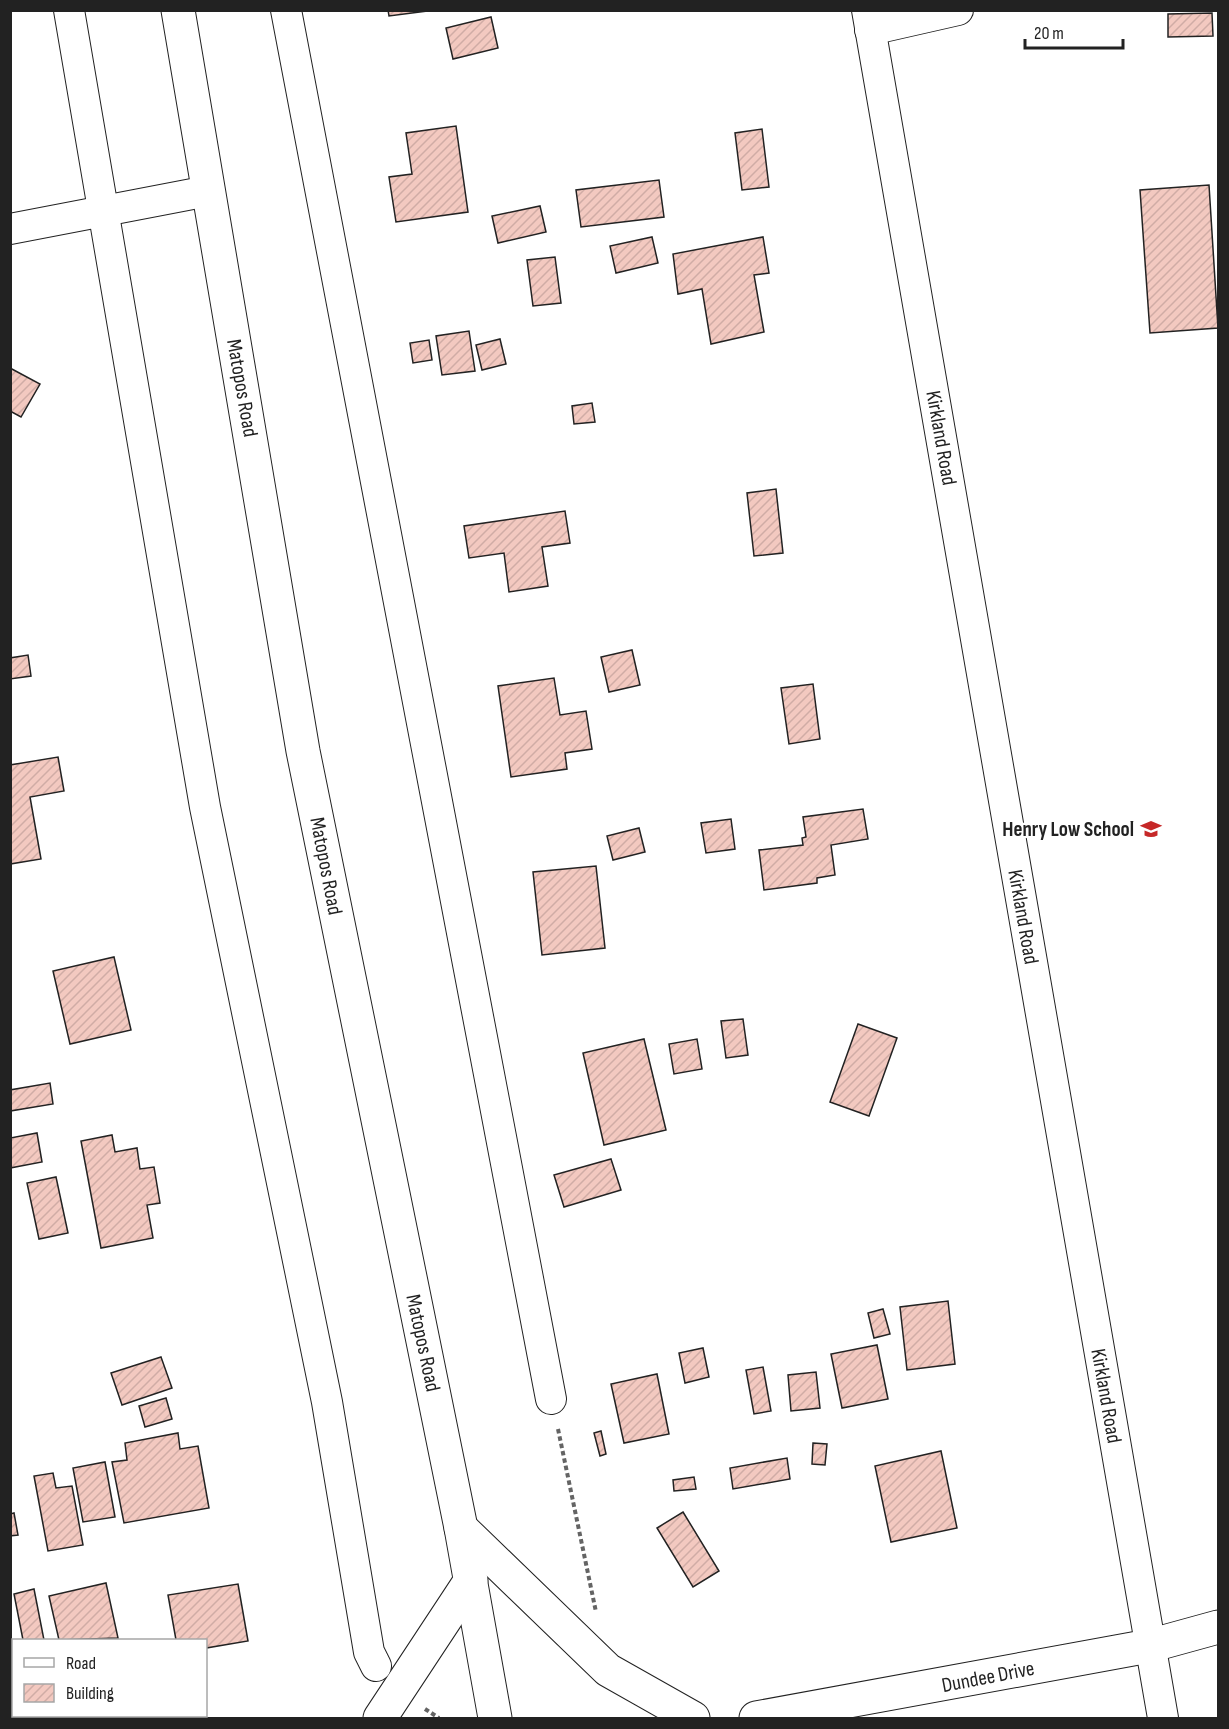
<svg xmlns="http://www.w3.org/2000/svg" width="1229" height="1729" font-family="'Sofia Sans Condensed',sans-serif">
	<defs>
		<pattern id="building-hatch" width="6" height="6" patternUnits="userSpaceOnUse" patternTransform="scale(1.5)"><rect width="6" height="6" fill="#f3c9c0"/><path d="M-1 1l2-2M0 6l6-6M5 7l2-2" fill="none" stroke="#d0aca5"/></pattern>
	</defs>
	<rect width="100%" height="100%" fill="#fff"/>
	<g fill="url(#building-hatch)" stroke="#222" stroke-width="1.5">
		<path d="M 388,10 L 427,10 L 427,11 L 389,16 Z"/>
		<path d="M 1212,13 L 1213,36 L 1168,37 L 1168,14 Z"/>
		<path d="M 491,17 L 498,48 L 453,59 L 446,28 Z"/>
		<path d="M 456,126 L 468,212 L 396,222 L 389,177 L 412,174 L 406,133 Z"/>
		<path d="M 762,129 L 769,187 L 742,190 L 735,133 Z"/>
		<path d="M 659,180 L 664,217 L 581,227 L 576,190 Z"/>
		<path d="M 1209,185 L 1218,328 L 1150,333 L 1140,190 Z"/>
		<path d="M 540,206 L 546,232 L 498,243 L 492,216 Z"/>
		<path d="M 652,237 L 658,263 L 616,273 L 610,246 Z"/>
		<path d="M 763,237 L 769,273 L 754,275 L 764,332 L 711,344 L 702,289 L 678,294 L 673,254 Z"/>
		<path d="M 555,257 L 561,303 L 533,306 L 527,260 Z"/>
		<path d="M 469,331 L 475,371 L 442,375 L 436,336 Z"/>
		<path d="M 500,339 L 506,364 L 482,370 L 476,345 Z"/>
		<path d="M 429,340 L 432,360 L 413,363 L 410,343 Z"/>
		<path d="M 10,368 L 40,384 L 21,417 L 10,411 Z"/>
		<path d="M 592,403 L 595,422 L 574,424 L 572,406 Z"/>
		<path d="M 776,489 L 783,553 L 754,556 L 747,493 Z"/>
		<path d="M 565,511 L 570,543 L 542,547 L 548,586 L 509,592 L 504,553 L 469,558 L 464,526 Z"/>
		<path d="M 632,650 L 640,685 L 609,692 L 601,657 Z"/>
		<path d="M 28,655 L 31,676 L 10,679 L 10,658 Z"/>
		<path d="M 554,678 L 560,715 L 586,711 L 592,749 L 565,753 L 567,769 L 511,777 L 498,686 Z"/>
		<path d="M 813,684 L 820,739 L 789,744 L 781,688 Z"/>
		<path d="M 58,757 L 64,791 L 30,797 L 41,859 L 10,864 L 10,765 Z"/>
		<path d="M 863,809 L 868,839 L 831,845 L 835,875 L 817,878 L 817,883 L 764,890 L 759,850 L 803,845 L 802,838 L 806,837 L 803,817 Z"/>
		<path d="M 731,819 L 735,849 L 706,853 L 701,823 Z"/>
		<path d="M 639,828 L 645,852 L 613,860 L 607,836 Z"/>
		<path d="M 596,866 L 605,948 L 542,955 L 533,872 Z"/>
		<path d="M 114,957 L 131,1030 L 70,1044 L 53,971 Z"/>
		<path d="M 743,1019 L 748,1055 L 726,1058 L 721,1021 Z"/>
		<path d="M 858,1024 L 897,1038 L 869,1116 L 830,1102 Z"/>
		<path d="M 644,1039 L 666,1130 L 604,1145 L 583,1053 Z"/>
		<path d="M 697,1039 L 702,1069 L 674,1074 L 669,1044 Z"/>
		<path d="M 50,1083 L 53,1104 L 10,1111 L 10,1090 Z"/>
		<path d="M 37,1133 L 42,1162 L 10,1168 L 10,1138 Z"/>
		<path d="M 112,1135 L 115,1152 L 137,1148 L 140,1169 L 154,1167 L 160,1203 L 147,1205 L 153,1238 L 101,1248 L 81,1141 Z"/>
		<path d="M 611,1159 L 621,1190 L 564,1207 L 554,1175 Z"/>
		<path d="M 56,1177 L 68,1233 L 39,1239 L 27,1183 Z"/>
		<path d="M 948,1301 L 955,1364 L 907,1370 L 900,1307 Z"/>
		<path d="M 883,1309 L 890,1334 L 874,1338 L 868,1313 Z"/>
		<path d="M 877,1345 L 888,1399 L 842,1408 L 831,1354 Z"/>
		<path d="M 703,1348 L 709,1377 L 685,1383 L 679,1353 Z"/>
		<path d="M 161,1357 L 172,1388 L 122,1405 L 111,1373 Z"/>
		<path d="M 763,1367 L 771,1411 L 754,1414 L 746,1370 Z"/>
		<path d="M 816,1372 L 820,1408 L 791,1411 L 788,1375 Z"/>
		<path d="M 657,1374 L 669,1434 L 624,1443 L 611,1384 Z"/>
		<path d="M 166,1398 L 172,1419 L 145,1427 L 139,1406 Z"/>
		<path d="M 601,1431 L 606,1454 L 600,1456 L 594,1433 Z"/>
		<path d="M 178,1433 L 180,1449 L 198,1446 L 209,1508 L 124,1523 L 112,1462 L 127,1460 L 125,1443 Z"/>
		<path d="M 813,1443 L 827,1444 L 825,1465 L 812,1464 Z"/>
		<path d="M 941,1451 L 957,1528 L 891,1542 L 875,1466 Z"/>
		<path d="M 787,1458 L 790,1479 L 733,1489 L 730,1468 Z"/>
		<path d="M 105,1462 L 115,1517 L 83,1522 L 73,1468 Z"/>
		<path d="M 53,1473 L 56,1488 L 72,1486 L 83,1545 L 48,1551 L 34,1476 Z"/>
		<path d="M 694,1477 L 696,1489 L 674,1491 L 673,1480 Z"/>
		<path d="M 683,1512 L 719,1571 L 693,1587 L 657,1528 Z"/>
		<path d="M 14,1513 L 18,1535 L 10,1536 L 10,1514 Z"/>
		<path d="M 106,1583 L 118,1638 L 59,1640 L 49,1596 Z"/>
		<path d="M 238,1584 L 248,1641 L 206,1648 L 206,1640 L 176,1640 L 168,1595 Z"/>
		<path d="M 34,1589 L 44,1640 L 23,1640 L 14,1594 Z"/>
	</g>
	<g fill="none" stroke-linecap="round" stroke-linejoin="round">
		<g stroke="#222" stroke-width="32">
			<g id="minor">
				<path d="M 69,10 L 205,807 L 327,1402 L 369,1652 L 376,1666"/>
				<path d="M 286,10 L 551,1399"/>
				<path d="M 867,10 L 1163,1718"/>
				<path d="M 870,30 L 958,10"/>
				<path d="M 10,229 L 208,191"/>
			</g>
		</g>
		<g stroke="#222" stroke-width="35">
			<path id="tertiary" d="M 756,1718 L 1149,1646 L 1218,1627"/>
		</g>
		<g stroke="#222" stroke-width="35">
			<g id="secondary">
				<path d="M 178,10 L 303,751 L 461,1528 L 495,1718"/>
				<path d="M 461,1528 L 608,1670 L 693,1718"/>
				<path d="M 380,1718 L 471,1580"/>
				<path d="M 811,1718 L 832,1706"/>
			</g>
		</g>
		<g stroke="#646464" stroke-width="4" stroke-dasharray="4.5 3" stroke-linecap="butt">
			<path d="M 558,1429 L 596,1612"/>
			<path d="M 425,1709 L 439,1718"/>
		</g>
		<use href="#minor" stroke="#fff" stroke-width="30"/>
		<use href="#tertiary" stroke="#fff" stroke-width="33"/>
		<use href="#secondary" stroke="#fff" stroke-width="33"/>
	</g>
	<defs>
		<g id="school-bare" transform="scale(1.62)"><path d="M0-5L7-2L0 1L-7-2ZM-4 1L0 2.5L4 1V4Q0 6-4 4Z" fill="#c62828" stroke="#fff" stroke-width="2.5" paint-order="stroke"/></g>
	</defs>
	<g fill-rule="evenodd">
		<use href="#school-bare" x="1151" y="829"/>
	</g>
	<g text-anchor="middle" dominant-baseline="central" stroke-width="4.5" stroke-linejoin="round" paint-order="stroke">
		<g font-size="21" fill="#222" stroke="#fff">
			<text transform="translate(242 388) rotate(80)">Matopos Road</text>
			<text transform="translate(941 438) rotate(80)">Kirkland Road</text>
			<text transform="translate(326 866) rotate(79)">Matopos Road</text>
			<text transform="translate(1023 917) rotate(80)">Kirkland Road</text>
			<text transform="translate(423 1343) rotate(78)">Matopos Road</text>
			<text transform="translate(1106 1396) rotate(80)">Kirkland Road</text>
			<text transform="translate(988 1677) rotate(-11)">Dundee Drive</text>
		</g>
		<g font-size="21" font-weight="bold" fill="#222" stroke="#fff" text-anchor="end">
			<text x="1134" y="829">Henry Low School</text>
		</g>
	</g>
	<rect width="1229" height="1729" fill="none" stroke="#222222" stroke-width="24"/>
	<rect x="12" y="1639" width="195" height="78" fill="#ffffff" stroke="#a7a7a7" stroke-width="1.5"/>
	<rect x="24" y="1658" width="30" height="9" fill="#ffffff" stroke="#a7a7a7" stroke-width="1.5"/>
	<text x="66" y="1669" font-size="18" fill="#222222">Road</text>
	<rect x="24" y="1684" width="30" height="18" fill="url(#building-hatch)" stroke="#a7a7a7" stroke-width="1.5"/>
	<text x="66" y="1699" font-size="18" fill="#222222">Building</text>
	<path d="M1025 39v9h98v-9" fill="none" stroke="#222222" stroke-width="3"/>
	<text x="1034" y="39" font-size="18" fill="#222222" stroke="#ffffff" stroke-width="4.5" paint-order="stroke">20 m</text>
</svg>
